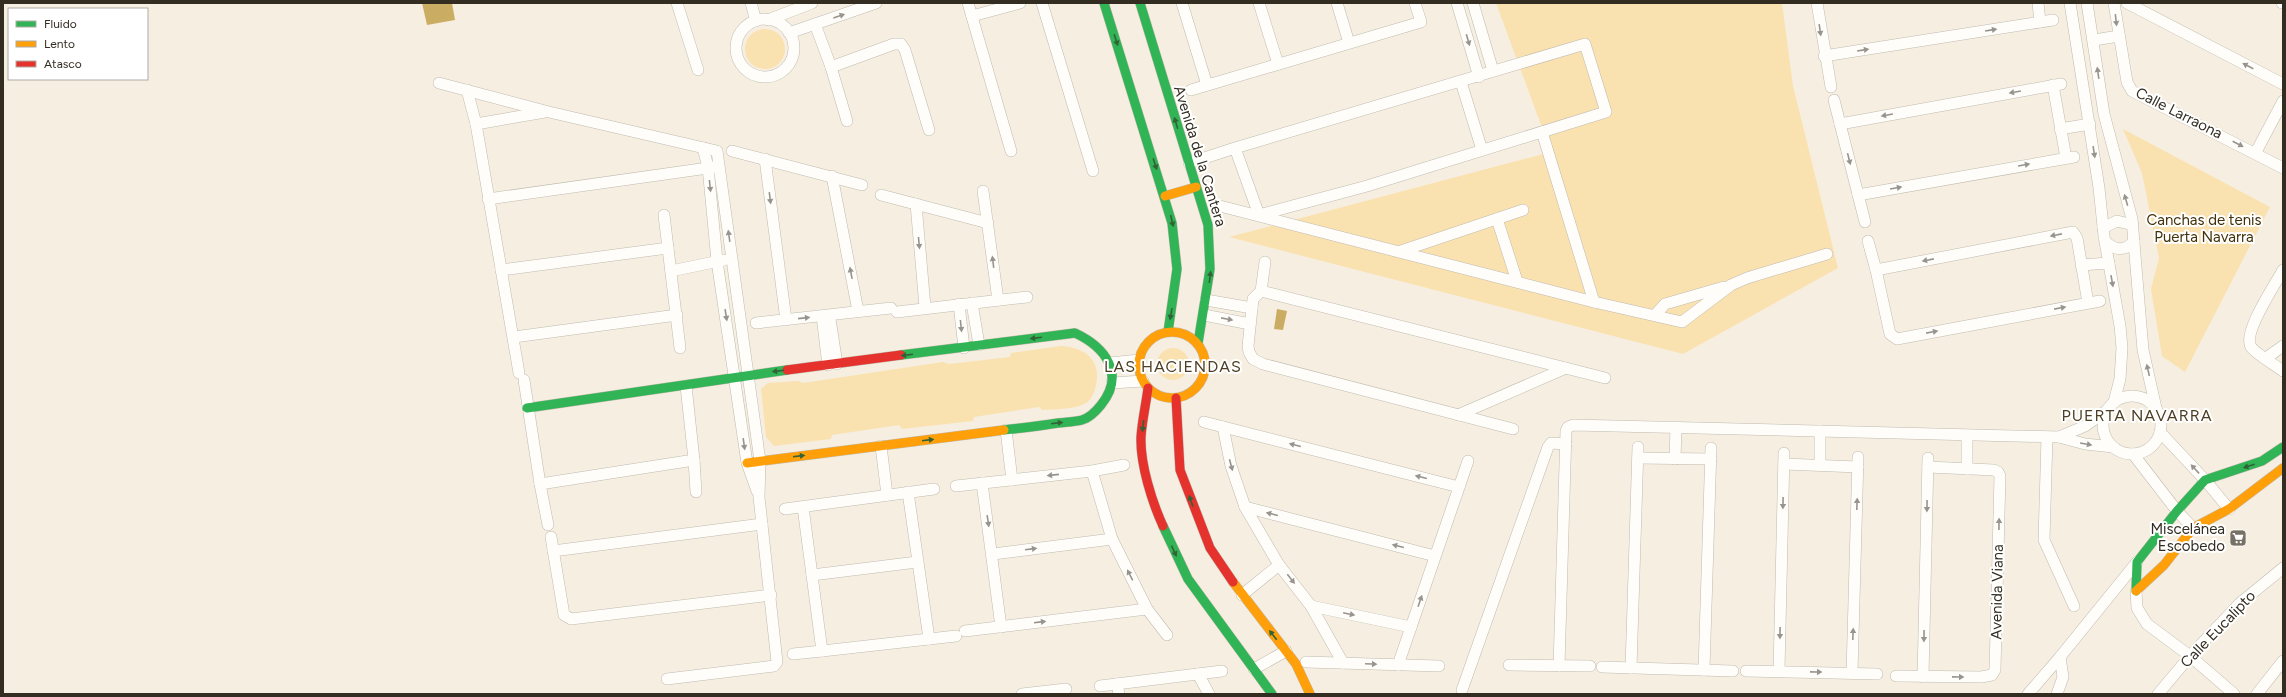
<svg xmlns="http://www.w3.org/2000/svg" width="2286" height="697" font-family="Figtree,sans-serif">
	<rect width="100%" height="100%" fill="#f6efe1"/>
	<g fill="#fae1b0">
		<path d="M 1496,3 L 1782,3 L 1793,86 L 1838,268 L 1683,354 L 1229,237 L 1551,152 Z"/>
		<circle cx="765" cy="49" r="20"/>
		<path d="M 2123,129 L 2270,207 L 2185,372 L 2162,356 L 2151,289 L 2159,258 L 2142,173 Z"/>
		<path d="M 1061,346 C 1084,347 1102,360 1096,385 C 1094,393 1092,399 1086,403 C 1074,410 1055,409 1042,410 L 1039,407 L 974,417 L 973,421 L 902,429 L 899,425 L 832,435 L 831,439 L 774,446 L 766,437 L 761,389 L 768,383 L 799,381 L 803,383 L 943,362 L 949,364 L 1010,357 L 1011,353 Z"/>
		<circle cx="1173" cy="364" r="16"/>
	</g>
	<g fill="#cbac63">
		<path d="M 422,3 L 452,3 L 455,20 L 427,25 Z"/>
		<path d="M 1277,309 L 1287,311 L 1283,330 L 1274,329 Z"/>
	</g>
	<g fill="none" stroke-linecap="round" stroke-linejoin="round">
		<g stroke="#c0baae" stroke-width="12">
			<g id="street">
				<path d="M 677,3 L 698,70"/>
				<path d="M 751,3 L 756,21"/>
				<path d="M 968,3 L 1011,151"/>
				<path d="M 1042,3 L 1093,171"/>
				<path d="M 1182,3 L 1207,85"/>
				<path d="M 1259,3 L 1278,64"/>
				<path d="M 1337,3 L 1349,43"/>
				<path d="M 1457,3 L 1479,77"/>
				<path d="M 1473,3 L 1493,71"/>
				<path d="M 1817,3 L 1831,87"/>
				<path d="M 2038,3 L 2040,22"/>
				<path d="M 2070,3 L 2099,188 L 2104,236 L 2120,326 L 2122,348 L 2120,379 L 2114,402"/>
				<path d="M 2087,3 L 2104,114 L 2132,219 L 2143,350 L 2156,408"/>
				<path d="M 2114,3 L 2127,82 L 2132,91 L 2283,168"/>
				<path d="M 2127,3 L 2283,84"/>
				<path d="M 2282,3 L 2283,3"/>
				<path d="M 972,16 L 1020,3"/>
				<circle cx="765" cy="48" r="29"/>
				<path d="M 768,20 L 812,3"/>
				<path d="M 815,24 L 831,67 L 847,121"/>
				<path d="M 789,33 L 876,3"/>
				<path d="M 2094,40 L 2119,36"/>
				<path d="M 1824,56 L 2053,20"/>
				<path d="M 831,67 L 894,44 L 901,44 L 905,50 L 929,130"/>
				<path d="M 1461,82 L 1482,150"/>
				<path d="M 439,83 L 549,112 L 717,151 L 760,461 L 759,497 L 777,662 L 774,666 L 667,679"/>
				<path d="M 2053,85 L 2066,158"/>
				<path d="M 467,90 L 476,124 L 519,373"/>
				<path d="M 1191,90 L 1421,22 L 1415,3"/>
				<path d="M 1834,100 L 1865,222"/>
				<path d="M 476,124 L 545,112"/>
				<path d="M 1840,124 L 2061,84"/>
				<path d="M 2060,129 L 2090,124"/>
				<path d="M 1542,132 L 1594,302"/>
				<path d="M 703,148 L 708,167 L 717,261 L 747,463 L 757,491"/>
				<path d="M 732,151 L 862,185"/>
				<path d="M 2256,152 L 2283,101"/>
				<path d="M 765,159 L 786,320"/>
				<path d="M 1189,163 L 1235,148 L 1585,44 L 1606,112 L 1367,186 L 1259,215 L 1235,148"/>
				<path d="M 832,176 L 858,311"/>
				<path d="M 983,191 L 998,300"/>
				<path d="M 881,195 L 988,223"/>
				<path d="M 1858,195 L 2074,157"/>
				<path d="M 488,199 L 715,167"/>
				<path d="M 916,204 L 925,307"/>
				<path d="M 1220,206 L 1594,302 L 1682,322 L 1731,285 L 1747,278 L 1827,254"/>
				<path d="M 664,215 L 680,348"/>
				<path d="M 1497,219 L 1517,281"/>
				<path d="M 2103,228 L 2117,221 L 2133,225"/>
				<path d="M 1868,241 L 1876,270"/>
				<path d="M 2106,242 C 2115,251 2126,251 2134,241"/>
				<path d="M 1401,251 L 1523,210"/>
				<path d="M 1265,262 L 1261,291 L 1253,299 L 1248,346 L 1249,352 L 1253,359 L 1263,364 L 1513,429"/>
				<path d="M 2081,265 L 2109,263"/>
				<path d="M 501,270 L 668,248"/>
				<path d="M 2283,270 C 2275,285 2242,333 2251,347 C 2256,354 2275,365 2283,371"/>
				<path d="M 671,271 L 724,260"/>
				<path d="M 1261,291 L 1605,378"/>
				<path d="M 1206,300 L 1252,308"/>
				<path d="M 972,303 L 979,345"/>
				<path d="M 2088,303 L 2077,238 L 2073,232 L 1876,270 L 1890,334 L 1897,339 L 2100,301"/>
				<path d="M 959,304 L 964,348"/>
				<path d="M 897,312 L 1027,297"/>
				<path d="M 1656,314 L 1665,304 L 1724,287"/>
				<path d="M 1204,315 L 1250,324"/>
				<path d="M 822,316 L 828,365"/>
				<path d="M 830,319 L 837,364"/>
				<path d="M 756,323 L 891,308"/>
				<path d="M 514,337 L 677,315"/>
				<path d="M 2266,358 L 2283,346"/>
				<path d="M 1110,363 L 1139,360"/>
				<path d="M 524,380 L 540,484"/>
				<path d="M 1112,383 L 1143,381"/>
				<circle cx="2132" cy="425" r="29"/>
				<path d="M 1458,415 L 1566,368"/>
				<path d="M 1204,422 L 1459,487"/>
				<path d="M 1223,427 L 1231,466 L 1245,507 L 1279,565 L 1311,606 L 1343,663"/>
				<path d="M 1006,430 L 1012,480"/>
				<path d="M 2160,432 L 2205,480 L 2229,509"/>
				<path d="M 2047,437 L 2044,540 L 2074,606"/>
				<path d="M 2059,437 L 2085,426 L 2106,411"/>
				<path d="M 881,446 L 887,495"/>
				<path d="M 2133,454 L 2177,511 L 2193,528"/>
				<path d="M 1638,458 L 1711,459"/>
				<path d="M 1675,459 L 1676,428"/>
				<path d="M 694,460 L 696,492"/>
				<path d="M 1784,464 L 1858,467"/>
				<path d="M 1820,465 L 1820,431"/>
				<path d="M 1967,469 L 1967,435"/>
				<path d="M 1092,471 L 1112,539 L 1147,609 L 1167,635"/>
				<path d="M 982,483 L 1001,627"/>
				<path d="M 956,486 L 1092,471 L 1124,465"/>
				<path d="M 908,492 L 929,639"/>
				<path d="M 803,507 L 822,651 L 956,636"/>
				<path d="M 1245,507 L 1435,556"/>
				<path d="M 785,509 L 934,489"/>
				<path d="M 548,525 L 540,484 L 694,460 L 686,386"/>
				<path d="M 551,537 L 564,615 L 571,619 L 771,595"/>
				<path d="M 553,551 L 762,524"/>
				<path d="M 993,554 L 1112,539"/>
				<path d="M 812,575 L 917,562"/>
				<path d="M 2136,591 L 2137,608 L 2147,624 L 2190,656 L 2234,694"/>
				<path d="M 1242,595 L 1279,565"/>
				<path d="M 1311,606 L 1411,627"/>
				<path d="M 965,631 L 1147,609"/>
				<path d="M 793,654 L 822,651"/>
				<path d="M 1306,662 L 1439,666"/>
				<path d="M 1398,665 L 1468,461"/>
				<path d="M 1509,665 L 1590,666"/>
				<path d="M 1559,666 L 1566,431 L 1568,427 L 1573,425 L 2059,437 L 2085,444 L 2113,447"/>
				<path d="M 1602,667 L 1733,671"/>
				<path d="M 1631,668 L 1638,447"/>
				<path d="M 1254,669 L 1286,651"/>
				<path d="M 1704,670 L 1711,448"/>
				<path d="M 1746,671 L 1877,674"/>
				<path d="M 1779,671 L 1784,453"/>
				<path d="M 1852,673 L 1858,457"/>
				<path d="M 1198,674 L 1209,694"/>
				<path d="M 1896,676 L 1981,677 L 1992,675 L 1995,670 L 2000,476 L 1998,472 L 1994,470 L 1928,467"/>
				<path d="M 1923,677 L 1928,458"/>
				<path d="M 1117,684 L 1119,694"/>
				<path d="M 1100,686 L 1222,671"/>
				<path d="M 1462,690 L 1548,447 L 1551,443 L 1566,444"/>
				<path d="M 1022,694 L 1066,689"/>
				<path d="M 2028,694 L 2060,657"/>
				<path d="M 2057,694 L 2063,677 L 2060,657 L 2137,562"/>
				<path d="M 2158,694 L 2190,656 L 2239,604 L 2283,568"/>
				<path d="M 2257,694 L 2283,661"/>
			</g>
		</g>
		<g stroke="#c0baae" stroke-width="10">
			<g id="fast">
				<path d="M 1104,3 L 1172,223 L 1177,269 L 1168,332"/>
				<path d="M 1140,3 L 1208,225 L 1210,269 L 1198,343"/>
				<path d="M 901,355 L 1075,333 C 1105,347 1126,374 1101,405 C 1097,410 1089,418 1082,420 C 1075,422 1066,422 1058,423 C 1040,426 1022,428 1004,430"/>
				<path d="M 527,408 L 787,370"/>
				<path d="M 1163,526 L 1188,579 L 1272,694"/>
				<path d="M 2136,591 L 2137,562 L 2177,511 L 2205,480 L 2262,461 L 2283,447"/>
			</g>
		</g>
		<g stroke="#c0baae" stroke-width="10">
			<g id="slow">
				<path d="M 1165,196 L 1196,187"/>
				<circle cx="1172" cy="365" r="33"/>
				<path d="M 747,463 L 1004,430"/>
				<path d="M 1233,582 L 1296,664 L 1310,694"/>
				<path d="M 2136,591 L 2164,565 L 2193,528 L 2229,509 L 2283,468"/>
			</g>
		</g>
		<g stroke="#c0baae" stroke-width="10">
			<g id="jam">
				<path d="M 787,370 L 901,355"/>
				<path d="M 1148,388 C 1146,404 1142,421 1141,437 C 1140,464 1152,502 1163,526"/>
				<path d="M 1176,398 L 1180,470 L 1210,548 L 1233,582"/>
			</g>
		</g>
		<use href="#street" stroke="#fefdfa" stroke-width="11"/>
		<use href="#fast" stroke="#30b455" stroke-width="9"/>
		<use href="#slow" stroke="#ff9f0a" stroke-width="9"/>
		<use href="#jam" stroke="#e5322d" stroke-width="9"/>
	</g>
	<defs><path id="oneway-solid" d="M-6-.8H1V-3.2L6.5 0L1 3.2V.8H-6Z"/></defs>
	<g fill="#98948d">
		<use href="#oneway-solid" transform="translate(839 16) rotate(-19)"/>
		<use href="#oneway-solid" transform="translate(2116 20) rotate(83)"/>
		<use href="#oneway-solid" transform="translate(1820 30) rotate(82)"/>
		<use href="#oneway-solid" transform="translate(1991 30) rotate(-9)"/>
		<use href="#oneway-solid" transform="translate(1468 40) rotate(74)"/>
		<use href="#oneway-solid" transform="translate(1863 50) rotate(-9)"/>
		<use href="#oneway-solid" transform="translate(2248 66) rotate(-153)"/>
		<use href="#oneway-solid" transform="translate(2098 73) rotate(-98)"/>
		<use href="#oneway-solid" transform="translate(2015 92) rotate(170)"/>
		<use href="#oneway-solid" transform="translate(1887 115) rotate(170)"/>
		<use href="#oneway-solid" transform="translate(2238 144) rotate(27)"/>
		<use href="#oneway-solid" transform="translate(2094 152) rotate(81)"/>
		<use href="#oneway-solid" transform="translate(1849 159) rotate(76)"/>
		<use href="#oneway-solid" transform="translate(2024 165) rotate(-10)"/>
		<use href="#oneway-solid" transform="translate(710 186) rotate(84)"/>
		<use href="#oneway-solid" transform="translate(1896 188) rotate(-10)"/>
		<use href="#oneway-solid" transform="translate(770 198) rotate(83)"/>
		<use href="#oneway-solid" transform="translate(2126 200) rotate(-106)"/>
		<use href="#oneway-solid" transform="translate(2056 235) rotate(169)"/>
		<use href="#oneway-solid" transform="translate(729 236) rotate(-98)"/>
		<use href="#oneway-solid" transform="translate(919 243) rotate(85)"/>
		<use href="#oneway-solid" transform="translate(1928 260) rotate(169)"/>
		<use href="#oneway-solid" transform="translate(993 262) rotate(-97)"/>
		<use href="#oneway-solid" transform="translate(851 273) rotate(-101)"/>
		<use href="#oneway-solid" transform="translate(2112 281) rotate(80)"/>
		<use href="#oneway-solid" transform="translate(2060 308) rotate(-11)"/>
		<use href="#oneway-solid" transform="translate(726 315) rotate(81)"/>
		<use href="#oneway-solid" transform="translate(804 318) rotate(-6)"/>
		<use href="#oneway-solid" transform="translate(1227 319) rotate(11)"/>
		<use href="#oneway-solid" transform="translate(961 326) rotate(84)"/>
		<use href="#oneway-solid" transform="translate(1932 332) rotate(-11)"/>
		<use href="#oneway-solid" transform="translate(2148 370) rotate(-103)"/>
		<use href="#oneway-solid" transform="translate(744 444) rotate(82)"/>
		<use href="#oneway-solid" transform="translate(2086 444) rotate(10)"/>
		<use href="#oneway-solid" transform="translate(1295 445) rotate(-166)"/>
		<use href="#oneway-solid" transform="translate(1231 465) rotate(75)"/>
		<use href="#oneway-solid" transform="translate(2195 469) rotate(-133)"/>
		<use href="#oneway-solid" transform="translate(1053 475) rotate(174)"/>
		<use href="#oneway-solid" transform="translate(1421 477) rotate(-166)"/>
		<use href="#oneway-solid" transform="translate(1783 503) rotate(91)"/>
		<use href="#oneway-solid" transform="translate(1857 504) rotate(-88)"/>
		<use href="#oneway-solid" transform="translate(1927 506) rotate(91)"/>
		<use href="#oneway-solid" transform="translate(1272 514) rotate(-166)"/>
		<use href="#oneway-solid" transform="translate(988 521) rotate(81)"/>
		<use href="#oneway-solid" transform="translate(1999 524) rotate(-89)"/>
		<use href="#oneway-solid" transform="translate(1398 546) rotate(-166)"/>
		<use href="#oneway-solid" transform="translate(1031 549) rotate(-7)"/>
		<use href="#oneway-solid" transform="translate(1130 575) rotate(-117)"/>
		<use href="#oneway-solid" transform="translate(1291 579) rotate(52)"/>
		<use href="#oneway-solid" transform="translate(1420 601) rotate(-71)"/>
		<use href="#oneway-solid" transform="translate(1349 614) rotate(12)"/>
		<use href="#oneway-solid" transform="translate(1040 622) rotate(-7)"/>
		<use href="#oneway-solid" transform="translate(1780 633) rotate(91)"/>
		<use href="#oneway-solid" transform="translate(1853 634) rotate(-88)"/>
		<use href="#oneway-solid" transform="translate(1924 636) rotate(91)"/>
		<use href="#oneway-solid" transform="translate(1371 664) rotate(2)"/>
		<use href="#oneway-solid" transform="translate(1816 672) rotate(1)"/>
		<use href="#oneway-solid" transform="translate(1958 677) rotate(1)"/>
	</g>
	<g fill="#326235">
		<use href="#oneway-solid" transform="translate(1116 40) rotate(72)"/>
		<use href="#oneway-solid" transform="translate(1176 123) rotate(-107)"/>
		<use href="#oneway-solid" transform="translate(1155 164) rotate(72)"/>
		<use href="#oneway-solid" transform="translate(1172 221) rotate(77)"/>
		<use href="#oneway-solid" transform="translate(1210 277) rotate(-83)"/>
		<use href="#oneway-solid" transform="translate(1171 314) rotate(100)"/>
		<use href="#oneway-solid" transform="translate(1036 338) rotate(173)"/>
		<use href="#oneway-solid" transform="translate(907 355) rotate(173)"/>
		<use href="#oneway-solid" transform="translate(778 371) rotate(173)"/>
		<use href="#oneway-solid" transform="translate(1057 423) rotate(-7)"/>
		<use href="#oneway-solid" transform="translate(1143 426) rotate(97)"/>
		<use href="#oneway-solid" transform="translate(928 440) rotate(-7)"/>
		<use href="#oneway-solid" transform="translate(799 456) rotate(-7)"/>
		<use href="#oneway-solid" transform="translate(2249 466) rotate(162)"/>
		<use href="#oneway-solid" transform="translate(1191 501) rotate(-109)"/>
		<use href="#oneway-solid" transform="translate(1174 551) rotate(65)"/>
		<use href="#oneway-solid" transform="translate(1273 635) rotate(-128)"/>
	</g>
	<defs>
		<g id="supermarket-square" transform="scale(0.9)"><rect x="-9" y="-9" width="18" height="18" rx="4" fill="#777064" stroke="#fff"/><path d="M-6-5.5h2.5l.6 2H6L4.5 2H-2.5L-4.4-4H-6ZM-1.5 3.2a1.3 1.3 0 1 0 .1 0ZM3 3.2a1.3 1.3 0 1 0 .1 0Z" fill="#fff"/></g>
	</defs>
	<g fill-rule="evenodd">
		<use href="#supermarket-square" x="2238" y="538"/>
	</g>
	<g text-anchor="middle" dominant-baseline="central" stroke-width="4" stroke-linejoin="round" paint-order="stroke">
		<g font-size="15" fill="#332c20" stroke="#fff">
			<text transform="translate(2179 113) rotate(27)">Calle Larraona</text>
			<text transform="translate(1200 156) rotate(73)">Avenida de la Cantera</text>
			<text transform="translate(1997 592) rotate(-89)">Avenida Viana</text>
			<text transform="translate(2218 629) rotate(-46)">Calle Eucalipto</text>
		</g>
		<g font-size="15" fill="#433208" stroke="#fff">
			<text x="2204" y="220">Canchas de tenis<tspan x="2204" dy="17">Puerta Navarra</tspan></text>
		</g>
		<g font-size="15" fill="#332c20" stroke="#fff" text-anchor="end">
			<text x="2225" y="529">Miscelánea<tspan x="2225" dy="17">Escobedo</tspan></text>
		</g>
		<g font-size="16" letter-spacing="1" fill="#4d3f24" stroke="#fff">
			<text x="1173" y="366">LAS HACIENDAS</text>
			<text x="2137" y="415">PUERTA NAVARRA</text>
		</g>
	</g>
	<rect width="2286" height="697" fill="none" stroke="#332c20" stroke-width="8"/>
	<rect x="8" y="8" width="140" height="72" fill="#ffffff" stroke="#adaba6"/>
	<rect x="16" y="21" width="20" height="6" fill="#30b455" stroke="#adaba6"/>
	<text x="44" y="28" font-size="12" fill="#332c20">Fluido</text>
	<rect x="16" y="41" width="20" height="6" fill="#ff9f0a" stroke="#adaba6"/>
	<text x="44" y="48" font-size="12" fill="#332c20">Lento</text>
	<rect x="16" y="61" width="20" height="6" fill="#e5322d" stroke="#adaba6"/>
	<text x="44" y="68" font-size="12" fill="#332c20">Atasco</text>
</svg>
